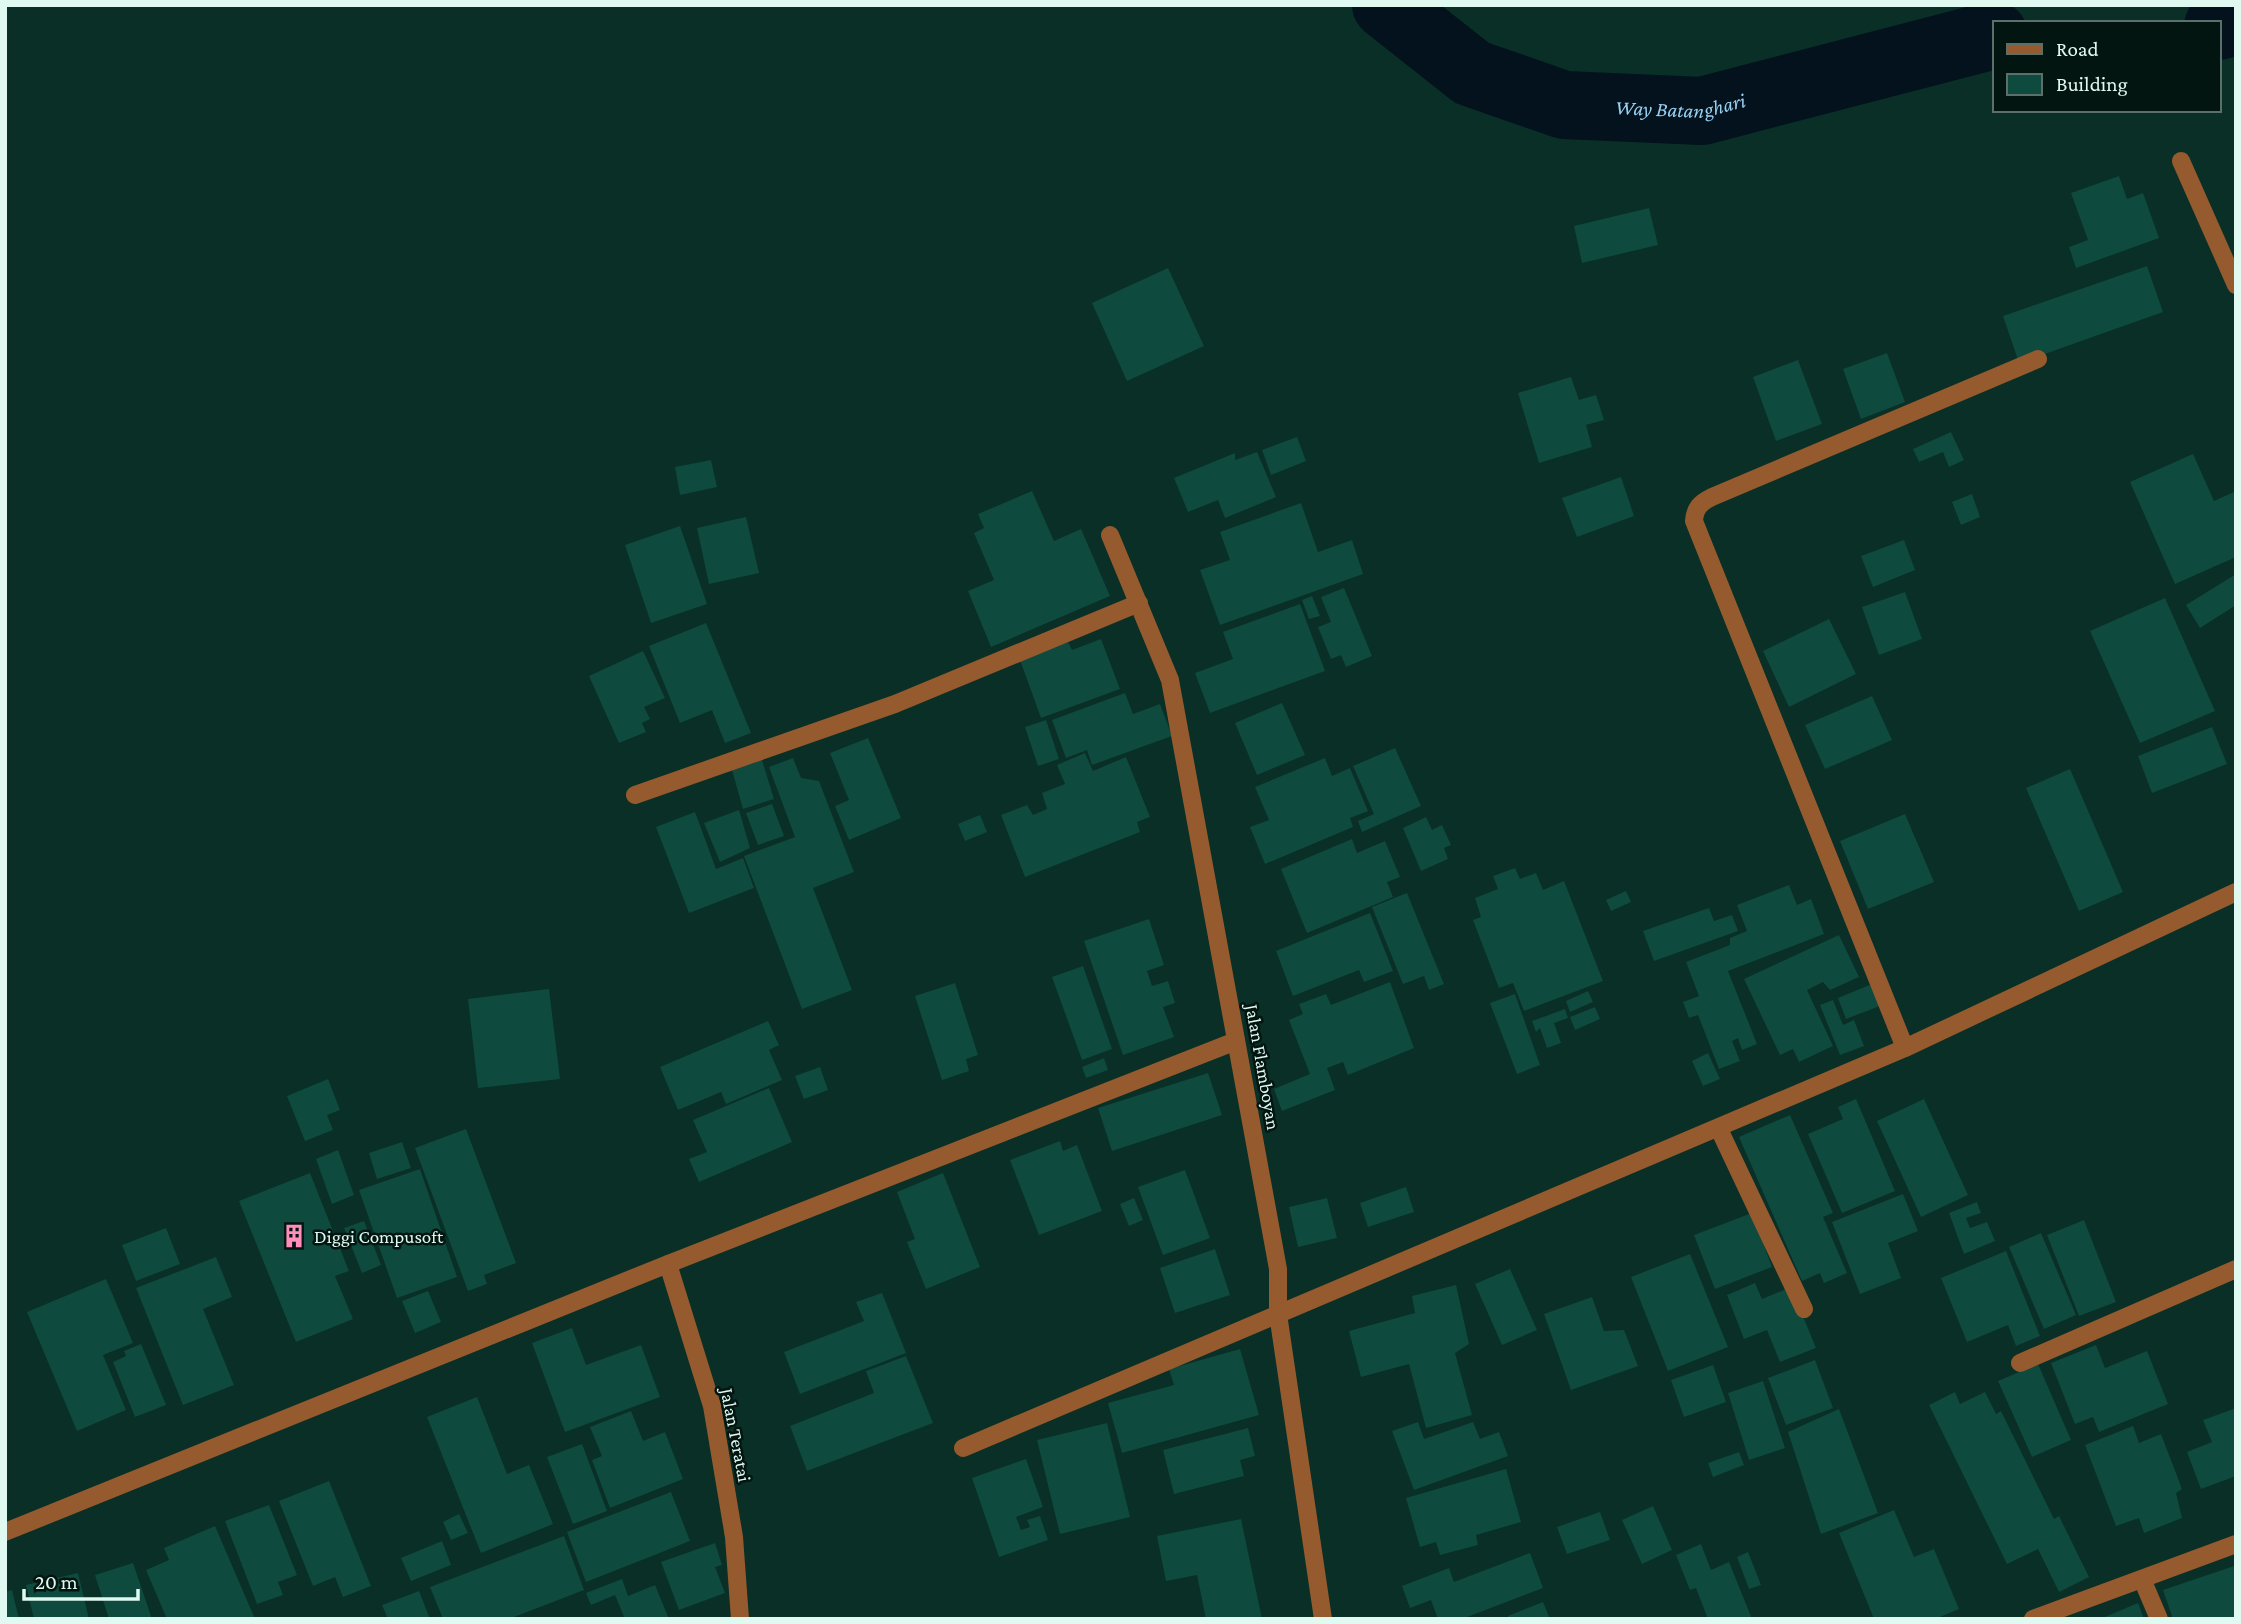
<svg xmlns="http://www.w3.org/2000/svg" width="2241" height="1624" font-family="'Crimson Pro',serif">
	<rect width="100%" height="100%" fill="#092f27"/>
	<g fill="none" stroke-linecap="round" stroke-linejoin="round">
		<g stroke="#03121c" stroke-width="68">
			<path id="s1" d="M 1386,5 L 1472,73 L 1564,105 L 1702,111 L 1994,35"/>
			<path d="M 2218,26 L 2236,21"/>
		</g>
	</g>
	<g fill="#0e4a3e">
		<path d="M 2119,176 L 2127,199 L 2143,193 L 2159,238 L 2076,268 L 2069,247 L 2088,240 L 2071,193 Z"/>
		<path d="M 1649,208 L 1658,245 L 1582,263 L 1574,226 Z"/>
		<path d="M 2147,266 L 2163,312 L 2019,363 L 2003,316 Z"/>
		<path d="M 1168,268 L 1204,346 L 1127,381 L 1092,303 Z"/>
		<path d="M 1887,353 L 1905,402 L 1861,419 L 1843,369 Z"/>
		<path d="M 1798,360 L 1822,424 L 1776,441 L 1753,377 Z"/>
		<path d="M 1571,377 L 1579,400 L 1596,395 L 1604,420 L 1586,425 L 1592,447 L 1539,463 L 1518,393 Z"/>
		<path d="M 1951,432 L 1964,460 L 1949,467 L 1943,452 L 1919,462 L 1913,449 Z"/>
		<path d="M 1297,437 L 1306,461 L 1271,475 L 1262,450 Z"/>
		<path d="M 1257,452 L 1276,497 L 1225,518 L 1218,500 L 1188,512 L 1174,478 L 1235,453 L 1235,460 Z"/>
		<path d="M 2193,454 L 2214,501 L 2236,491 L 2236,557 L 2175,584 L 2130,482 Z"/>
		<path d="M 711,460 L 717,487 L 680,495 L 675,467 Z"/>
		<path d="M 1621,477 L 1634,516 L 1577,537 L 1562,498 Z"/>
		<path d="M 1032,491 L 1054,541 L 1081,529 L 1110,596 L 991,647 L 968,591 L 994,580 L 974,533 L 984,528 L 978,514 Z"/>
		<path d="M 1972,494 L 1980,517 L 1961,525 L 1952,502 Z"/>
		<path d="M 1301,503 L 1318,552 L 1352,540 L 1363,574 L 1220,625 L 1200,570 L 1230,560 L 1220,532 Z"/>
		<path d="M 746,517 L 759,573 L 709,584 L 697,528 Z"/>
		<path d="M 680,526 L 707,604 L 651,623 L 625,545 Z"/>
		<path d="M 1904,540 L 1915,570 L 1873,587 L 1861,556 Z"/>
		<path d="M 2236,574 L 2236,605 L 2200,628 L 2186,605 Z"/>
		<path d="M 1344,588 L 1372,656 L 1346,667 L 1341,655 L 1331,659 L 1318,627 L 1331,622 L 1321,597 Z"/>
		<path d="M 1905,592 L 1922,639 L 1879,655 L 1862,607 Z"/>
		<path d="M 1312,596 L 1320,616 L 1309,619 L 1302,600 Z"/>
		<path d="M 2165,598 L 2215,711 L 2140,743 L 2090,631 Z"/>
		<path d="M 1300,604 L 1325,671 L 1210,713 L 1195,673 L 1233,659 L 1223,632 Z"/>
		<path d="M 1829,619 L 1856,674 L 1789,707 L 1763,651 Z"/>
		<path d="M 706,623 L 751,733 L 725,743 L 712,710 L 680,723 L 649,646 Z"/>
		<path d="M 1101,639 L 1120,689 L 1041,718 L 1020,660 L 1068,642 L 1072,650 Z"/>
		<path d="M 643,651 L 665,698 L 644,707 L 650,719 L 642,723 L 646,732 L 619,743 L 589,676 Z"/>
		<path d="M 1125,693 L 1133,714 L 1160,704 L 1172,736 L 1092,765 L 1087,750 L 1066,758 L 1052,720 Z"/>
		<path d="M 1872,696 L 1892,740 L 1825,769 L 1805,725 Z"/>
		<path d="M 1282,703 L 1305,755 L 1257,775 L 1235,723 Z"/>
		<path d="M 1046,720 L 1059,759 L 1038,766 L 1025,727 Z"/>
		<path d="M 2212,727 L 2227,764 L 2152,793 L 2138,756 Z"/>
		<path d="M 868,738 L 901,818 L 849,840 L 835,806 L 849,800 L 830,753 Z"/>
		<path d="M 1395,748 L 1421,806 L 1362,832 L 1358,821 L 1374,814 L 1353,766 Z"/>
		<path d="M 1085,753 L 1093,771 L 1126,757 L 1150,817 L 1137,822 L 1140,832 L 1025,877 L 1001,815 L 1027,805 L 1033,815 L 1047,809 L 1042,793 L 1065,784 L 1057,765 Z"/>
		<path d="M 793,758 L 801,778 L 819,781 L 854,872 L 813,888 L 852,990 L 802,1009 L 744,856 L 795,837 L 769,767 Z"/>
		<path d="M 1325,758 L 1332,776 L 1350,768 L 1368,811 L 1350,818 L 1353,827 L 1265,864 L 1250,827 L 1269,820 L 1255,787 Z"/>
		<path d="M 762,760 L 774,799 L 743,809 L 732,770 Z"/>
		<path d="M 2070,769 L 2123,892 L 2079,911 L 2026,788 Z"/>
		<path d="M 772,804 L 784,836 L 758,845 L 746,813 Z"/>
		<path d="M 739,810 L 750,848 L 720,862 L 704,823 Z"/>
		<path d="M 695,812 L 716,869 L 743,858 L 754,888 L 689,913 L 656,827 Z"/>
		<path d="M 1905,814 L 1934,882 L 1868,909 L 1840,841 Z"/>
		<path d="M 980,815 L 987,832 L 965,841 L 958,824 Z"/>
		<path d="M 1426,817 L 1432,830 L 1442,825 L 1451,845 L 1444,848 L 1448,859 L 1421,871 L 1403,828 Z"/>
		<path d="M 1352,839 L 1357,853 L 1385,841 L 1400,877 L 1387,882 L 1393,897 L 1307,933 L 1281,869 Z"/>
		<path d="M 1515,868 L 1520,879 L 1536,873 L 1543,890 L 1564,881 L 1603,981 L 1524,1011 L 1513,983 L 1499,988 L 1473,920 L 1481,917 L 1475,898 L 1498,889 L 1493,876 Z"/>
		<path d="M 1789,885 L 1797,905 L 1811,899 L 1824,934 L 1728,971 L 1757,1044 L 1742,1050 L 1738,1038 L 1732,1041 L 1740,1061 L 1719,1069 L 1698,1015 L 1689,1018 L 1683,1002 L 1699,996 L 1686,962 L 1730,945 L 1730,938 L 1747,931 L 1737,905 Z"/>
		<path d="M 1626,891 L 1631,902 L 1611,911 L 1606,900 Z"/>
		<path d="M 1407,893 L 1444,984 L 1429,990 L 1424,976 L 1403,984 L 1372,907 Z"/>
		<path d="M 1709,908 L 1714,921 L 1732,915 L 1738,931 L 1654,961 L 1643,931 Z"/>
		<path d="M 1370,913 L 1393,971 L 1364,982 L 1359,970 L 1293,996 L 1276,951 Z"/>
		<path d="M 1149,919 L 1164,965 L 1147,971 L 1152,986 L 1168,981 L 1175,1003 L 1163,1007 L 1174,1037 L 1123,1055 L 1084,941 Z"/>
		<path d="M 1839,935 L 1859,977 L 1830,990 L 1823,982 L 1807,990 L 1833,1046 L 1799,1062 L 1793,1049 L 1780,1055 L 1744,979 Z"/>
		<path d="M 1083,966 L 1112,1049 L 1082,1060 L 1052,977 Z"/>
		<path d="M 1390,982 L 1414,1048 L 1348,1075 L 1343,1062 L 1327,1068 L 1335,1090 L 1282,1111 L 1274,1089 L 1310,1074 L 1289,1020 L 1303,1014 L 1299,1004 L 1326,994 L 1331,1005 Z"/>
		<path d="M 955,983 L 978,1055 L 966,1059 L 969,1071 L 942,1080 L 915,996 Z"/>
		<path d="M 1872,984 L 1880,1006 L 1846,1019 L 1838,998 Z"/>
		<path d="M 549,989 L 560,1079 L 478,1088 L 468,999 Z"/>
		<path d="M 1588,991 L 1593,1002 L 1570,1012 L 1566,1001 Z"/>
		<path d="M 1515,994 L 1540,1065 L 1517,1074 L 1490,1003 Z"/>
		<path d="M 1833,1000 L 1843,1025 L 1854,1020 L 1864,1046 L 1840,1055 L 1820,1005 Z"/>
		<path d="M 1595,1007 L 1600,1019 L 1575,1030 L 1570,1017 Z"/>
		<path d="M 1565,1009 L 1568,1018 L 1554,1023 L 1561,1043 L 1547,1048 L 1540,1028 L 1536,1032 L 1532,1021 Z"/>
		<path d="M 768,1021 L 779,1045 L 769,1050 L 782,1080 L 726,1104 L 721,1092 L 678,1110 L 660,1067 Z"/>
		<path d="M 1708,1053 L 1720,1079 L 1703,1086 L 1692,1061 Z"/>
		<path d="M 1104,1058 L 1108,1070 L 1086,1078 L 1082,1067 Z"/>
		<path d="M 820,1067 L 828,1090 L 804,1099 L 795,1076 Z"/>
		<path d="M 1208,1073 L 1222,1115 L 1112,1151 L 1098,1108 Z"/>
		<path d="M 328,1079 L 340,1110 L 327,1115 L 333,1130 L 305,1141 L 287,1096 Z"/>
		<path d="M 769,1088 L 792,1142 L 699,1182 L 689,1159 L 707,1152 L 693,1120 Z"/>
		<path d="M 1856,1099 L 1895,1191 L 1842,1213 L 1808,1134 L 1843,1119 L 1838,1107 Z"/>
		<path d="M 1924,1099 L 1968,1195 L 1921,1217 L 1877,1121 Z"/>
		<path d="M 1790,1115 L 1833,1213 L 1823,1217 L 1847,1273 L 1824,1283 L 1820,1273 L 1802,1281 L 1739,1137 Z"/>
		<path d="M 466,1129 L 516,1263 L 484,1275 L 487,1284 L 468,1291 L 415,1148 Z"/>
		<path d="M 1060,1141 L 1063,1151 L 1077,1145 L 1102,1211 L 1039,1235 L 1010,1160 Z"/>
		<path d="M 402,1142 L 411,1168 L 377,1179 L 369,1153 Z"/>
		<path d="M 338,1150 L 354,1195 L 332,1204 L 316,1159 Z"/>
		<path d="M 420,1169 L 457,1277 L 397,1298 L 359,1190 Z"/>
		<path d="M 1185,1170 L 1210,1238 L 1163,1255 L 1138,1187 Z"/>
		<path d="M 310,1173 L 349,1271 L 335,1276 L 353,1319 L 296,1342 L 239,1201 Z"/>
		<path d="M 943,1173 L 980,1267 L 926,1289 L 907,1242 L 915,1239 L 897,1192 Z"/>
		<path d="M 1406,1187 L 1414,1212 L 1368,1227 L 1360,1203 Z"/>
		<path d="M 1903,1194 L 1918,1231 L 1888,1243 L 1901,1278 L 1860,1294 L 1832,1222 Z"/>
		<path d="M 1134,1198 L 1143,1220 L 1129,1226 L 1120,1204 Z"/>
		<path d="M 1327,1198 L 1337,1238 L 1298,1247 L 1289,1207 Z"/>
		<path d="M 1977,1202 L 1981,1213 L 1966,1218 L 1970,1228 L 1987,1222 L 1995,1241 L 1964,1254 L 1949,1213 Z"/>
		<path d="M 1752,1213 L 1772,1267 L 1715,1289 L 1694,1235 Z"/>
		<path d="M 2084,1220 L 2116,1302 L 2079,1316 L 2047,1235 Z"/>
		<path d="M 364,1221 L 381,1265 L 362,1273 L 344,1228 Z"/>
		<path d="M 166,1228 L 180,1264 L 136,1281 L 122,1245 Z"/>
		<path d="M 2041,1233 L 2076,1315 L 2044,1329 L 2009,1247 Z"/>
		<path d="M 1215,1249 L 1230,1295 L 1175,1313 L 1160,1268 Z"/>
		<path d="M 2006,1251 L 2040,1336 L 2016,1346 L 2008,1325 L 1967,1342 L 1941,1278 Z"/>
		<path d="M 1690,1254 L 1728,1347 L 1668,1371 L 1631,1277 Z"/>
		<path d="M 216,1257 L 232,1297 L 203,1309 L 234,1385 L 183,1405 L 136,1288 Z"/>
		<path d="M 1510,1269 L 1537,1330 L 1502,1345 L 1475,1284 Z"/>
		<path d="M 106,1279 L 133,1343 L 103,1355 L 126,1410 L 77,1431 L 27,1312 Z"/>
		<path d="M 1755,1283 L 1762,1299 L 1791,1287 L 1816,1348 L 1780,1362 L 1767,1330 L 1744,1339 L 1727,1295 Z"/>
		<path d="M 1456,1285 L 1469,1344 L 1455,1353 L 1472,1415 L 1426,1428 L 1409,1364 L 1361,1377 L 1349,1331 L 1415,1313 L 1412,1296 Z"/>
		<path d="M 428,1291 L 441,1322 L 415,1333 L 402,1301 Z"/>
		<path d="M 882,1293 L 906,1353 L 800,1394 L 784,1352 L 864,1321 L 856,1302 Z"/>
		<path d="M 1592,1297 L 1604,1331 L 1624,1330 L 1638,1366 L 1571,1390 L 1544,1314 Z"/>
		<path d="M 572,1328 L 586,1365 L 641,1345 L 660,1397 L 565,1432 L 532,1343 Z"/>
		<path d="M 141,1344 L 166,1405 L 135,1417 L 113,1362 L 126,1356 L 124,1351 Z"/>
		<path d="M 2096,1345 L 2105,1368 L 2147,1351 L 2168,1404 L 2099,1432 L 2093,1417 L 2075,1424 L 2051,1363 Z"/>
		<path d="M 1240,1349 L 1259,1415 L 1122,1453 L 1108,1403 L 1174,1385 L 1169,1369 Z"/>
		<path d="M 906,1356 L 933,1423 L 807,1471 L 790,1426 L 874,1393 L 866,1371 Z"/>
		<path d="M 1815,1360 L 1833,1408 L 1786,1425 L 1768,1378 Z"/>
		<path d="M 2038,1364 L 2071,1440 L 2032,1457 L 1998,1381 Z"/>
		<path d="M 1713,1365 L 1726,1402 L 1684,1417 L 1671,1380 Z"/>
		<path d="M 1763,1381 L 1785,1448 L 1749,1460 L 1728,1393 Z"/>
		<path d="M 1955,1392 L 1960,1404 L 1985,1392 L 1996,1414 L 2001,1411 L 2054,1519 L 2059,1516 L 2089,1577 L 2059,1592 L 2038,1549 L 2007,1564 L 1929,1405 Z"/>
		<path d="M 477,1397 L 507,1474 L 529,1465 L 553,1524 L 481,1553 L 427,1417 Z"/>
		<path d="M 2236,1408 L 2236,1476 L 2201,1489 L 2187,1452 L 2212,1442 L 2203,1420 Z"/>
		<path d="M 1839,1409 L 1878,1513 L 1821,1534 L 1788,1432 Z"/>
		<path d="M 631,1411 L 643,1441 L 665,1432 L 683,1479 L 610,1508 L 592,1460 L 602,1456 L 590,1427 Z"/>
		<path d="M 1418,1422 L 1424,1439 L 1473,1422 L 1480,1439 L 1499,1432 L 1508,1456 L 1414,1490 L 1392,1431 Z"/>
		<path d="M 1107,1423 L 1130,1517 L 1060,1534 L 1037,1440 Z"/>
		<path d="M 2133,1426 L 2139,1443 L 2161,1434 L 2182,1489 L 2176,1493 L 2182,1518 L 2144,1533 L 2139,1518 L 2116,1526 L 2085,1445 Z"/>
		<path d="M 1248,1428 L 1255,1456 L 1240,1460 L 1244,1476 L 1174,1494 L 1163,1450 Z"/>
		<path d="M 582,1444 L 607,1511 L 573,1524 L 547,1457 Z"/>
		<path d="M 1739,1452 L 1744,1465 L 1713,1477 L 1708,1463 Z"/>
		<path d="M 1026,1459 L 1043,1507 L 1016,1517 L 1021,1530 L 1030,1527 L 1027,1520 L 1040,1516 L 1048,1540 L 999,1557 L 972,1478 Z"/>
		<path d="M 1506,1469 L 1521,1522 L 1476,1535 L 1478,1545 L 1440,1555 L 1436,1542 L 1420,1547 L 1406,1498 Z"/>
		<path d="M 329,1481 L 371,1586 L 343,1597 L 335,1577 L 313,1586 L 279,1501 Z"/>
		<path d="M 671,1492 L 690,1541 L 586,1582 L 567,1532 Z"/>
		<path d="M 269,1505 L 297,1575 L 278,1582 L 283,1595 L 257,1604 L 225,1521 Z"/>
		<path d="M 1653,1506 L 1672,1550 L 1642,1564 L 1622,1520 Z"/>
		<path d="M 1894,1510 L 1914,1557 L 1934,1549 L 1959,1609 L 1935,1619 L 1874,1619 L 1839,1533 Z"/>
		<path d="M 1600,1512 L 1610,1540 L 1567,1554 L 1557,1527 Z"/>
		<path d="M 459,1514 L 468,1533 L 451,1540 L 443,1522 Z"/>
		<path d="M 1241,1519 L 1262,1619 L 1206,1619 L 1197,1575 L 1166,1581 L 1157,1536 Z"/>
		<path d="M 215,1526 L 255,1619 L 167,1619 L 146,1570 L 169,1560 L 164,1548 Z"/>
		<path d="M 564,1536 L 584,1590 L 509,1619 L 443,1619 L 430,1587 Z"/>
		<path d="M 442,1541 L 451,1565 L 411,1581 L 401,1558 Z"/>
		<path d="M 715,1543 L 722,1565 L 715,1567 L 725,1593 L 679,1610 L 661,1562 Z"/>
		<path d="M 1701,1544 L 1711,1570 L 1729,1562 L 1752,1619 L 1708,1619 L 1696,1588 L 1690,1590 L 1676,1555 Z"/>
		<path d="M 1748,1552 L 1761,1585 L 1749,1589 L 1737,1557 Z"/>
		<path d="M 1530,1553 L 1543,1588 L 1462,1619 L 1438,1619 L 1431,1600 L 1410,1608 L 1402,1586 L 1449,1568 L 1454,1582 Z"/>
		<path d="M 133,1563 L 152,1619 L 109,1619 L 95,1575 Z"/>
		<path d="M 2234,1566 L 2236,1572 L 2236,1619 L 2173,1619 L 2163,1590 Z"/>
		<path d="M 78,1573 L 89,1619 L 34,1619 L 26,1585 Z"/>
		<path d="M 622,1579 L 628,1596 L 655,1585 L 669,1619 L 625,1619 L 615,1595 L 591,1605 L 586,1593 Z"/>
		<path d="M 12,1590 L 19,1619 L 5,1619 L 5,1592 Z"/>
		<path d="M 419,1591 L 430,1619 L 388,1619 L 382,1605 Z"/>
		<path d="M 1543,1602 L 1550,1619 L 1509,1619 L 1508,1616 Z"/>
		<path d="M 2138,1603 L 2144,1619 L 2100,1619 Z"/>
	</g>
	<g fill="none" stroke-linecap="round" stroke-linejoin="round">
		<g stroke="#955a2d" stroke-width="18">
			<path d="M 2181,161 L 2236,285"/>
			<path d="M 1110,535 L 1170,680 L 1278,1269 L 1278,1314 L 1323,1619"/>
			<path d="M 635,795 L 895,704 L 1139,603"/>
			<path d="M 1905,1048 L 1694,521 C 1695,508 1700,503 1712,497 L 2038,359"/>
			<path d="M 1719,1129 L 1804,1309"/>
			<path d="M 668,1264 L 712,1406 L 734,1537 L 740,1619"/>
			<path d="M 2020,1363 L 2236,1269"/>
			<path d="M 963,1448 L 1905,1048 L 2236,892"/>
			<path d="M 5,1532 L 668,1264 L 1236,1041"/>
			<path d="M 2142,1579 L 2159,1619"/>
			<path d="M 2033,1619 L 2236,1544"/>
		</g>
	</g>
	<defs>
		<g id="building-bare" transform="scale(1.89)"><path d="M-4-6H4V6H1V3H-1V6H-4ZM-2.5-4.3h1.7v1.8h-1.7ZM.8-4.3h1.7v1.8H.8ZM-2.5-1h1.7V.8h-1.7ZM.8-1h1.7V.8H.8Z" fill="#ff8ebb" stroke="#031510" stroke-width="2.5" paint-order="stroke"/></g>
	</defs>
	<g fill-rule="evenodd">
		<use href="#building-bare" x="294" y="1236"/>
	</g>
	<g text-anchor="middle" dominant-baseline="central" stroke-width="5" stroke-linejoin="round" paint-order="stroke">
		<g font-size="19" fill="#e0f9f1" stroke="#031510">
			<text transform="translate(1263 1067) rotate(80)">Jalan Flamboyan</text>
			<text transform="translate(736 1435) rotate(79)">Jalan Teratai</text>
		</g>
		<g font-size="19" fill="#e0f9f1" stroke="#031510" text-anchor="start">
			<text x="314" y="1236">Diggi Compusoft</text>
		</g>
		<g font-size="21" font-style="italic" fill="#99d1f3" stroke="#031510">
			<text stroke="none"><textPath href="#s1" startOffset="324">Way Batanghari</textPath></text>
		</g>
	</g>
	<rect width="2241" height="1624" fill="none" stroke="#e0f9f1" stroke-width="14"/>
	<rect x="1993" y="21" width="228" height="91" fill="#031510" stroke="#5b706a" stroke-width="2"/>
	<rect x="2007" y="44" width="35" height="10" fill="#955a2d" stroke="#5b706a" stroke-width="2"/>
	<text x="2056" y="56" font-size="21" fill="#e0f9f1">Road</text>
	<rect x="2007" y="74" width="35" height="21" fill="#0e4a3e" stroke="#5b706a" stroke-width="2"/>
	<text x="2056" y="91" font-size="21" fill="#e0f9f1">Building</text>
	<path d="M24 1589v10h114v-10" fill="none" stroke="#e0f9f1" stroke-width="3.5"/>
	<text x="35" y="1589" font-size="21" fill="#e0f9f1" stroke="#031510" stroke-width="5" paint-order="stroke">20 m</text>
</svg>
